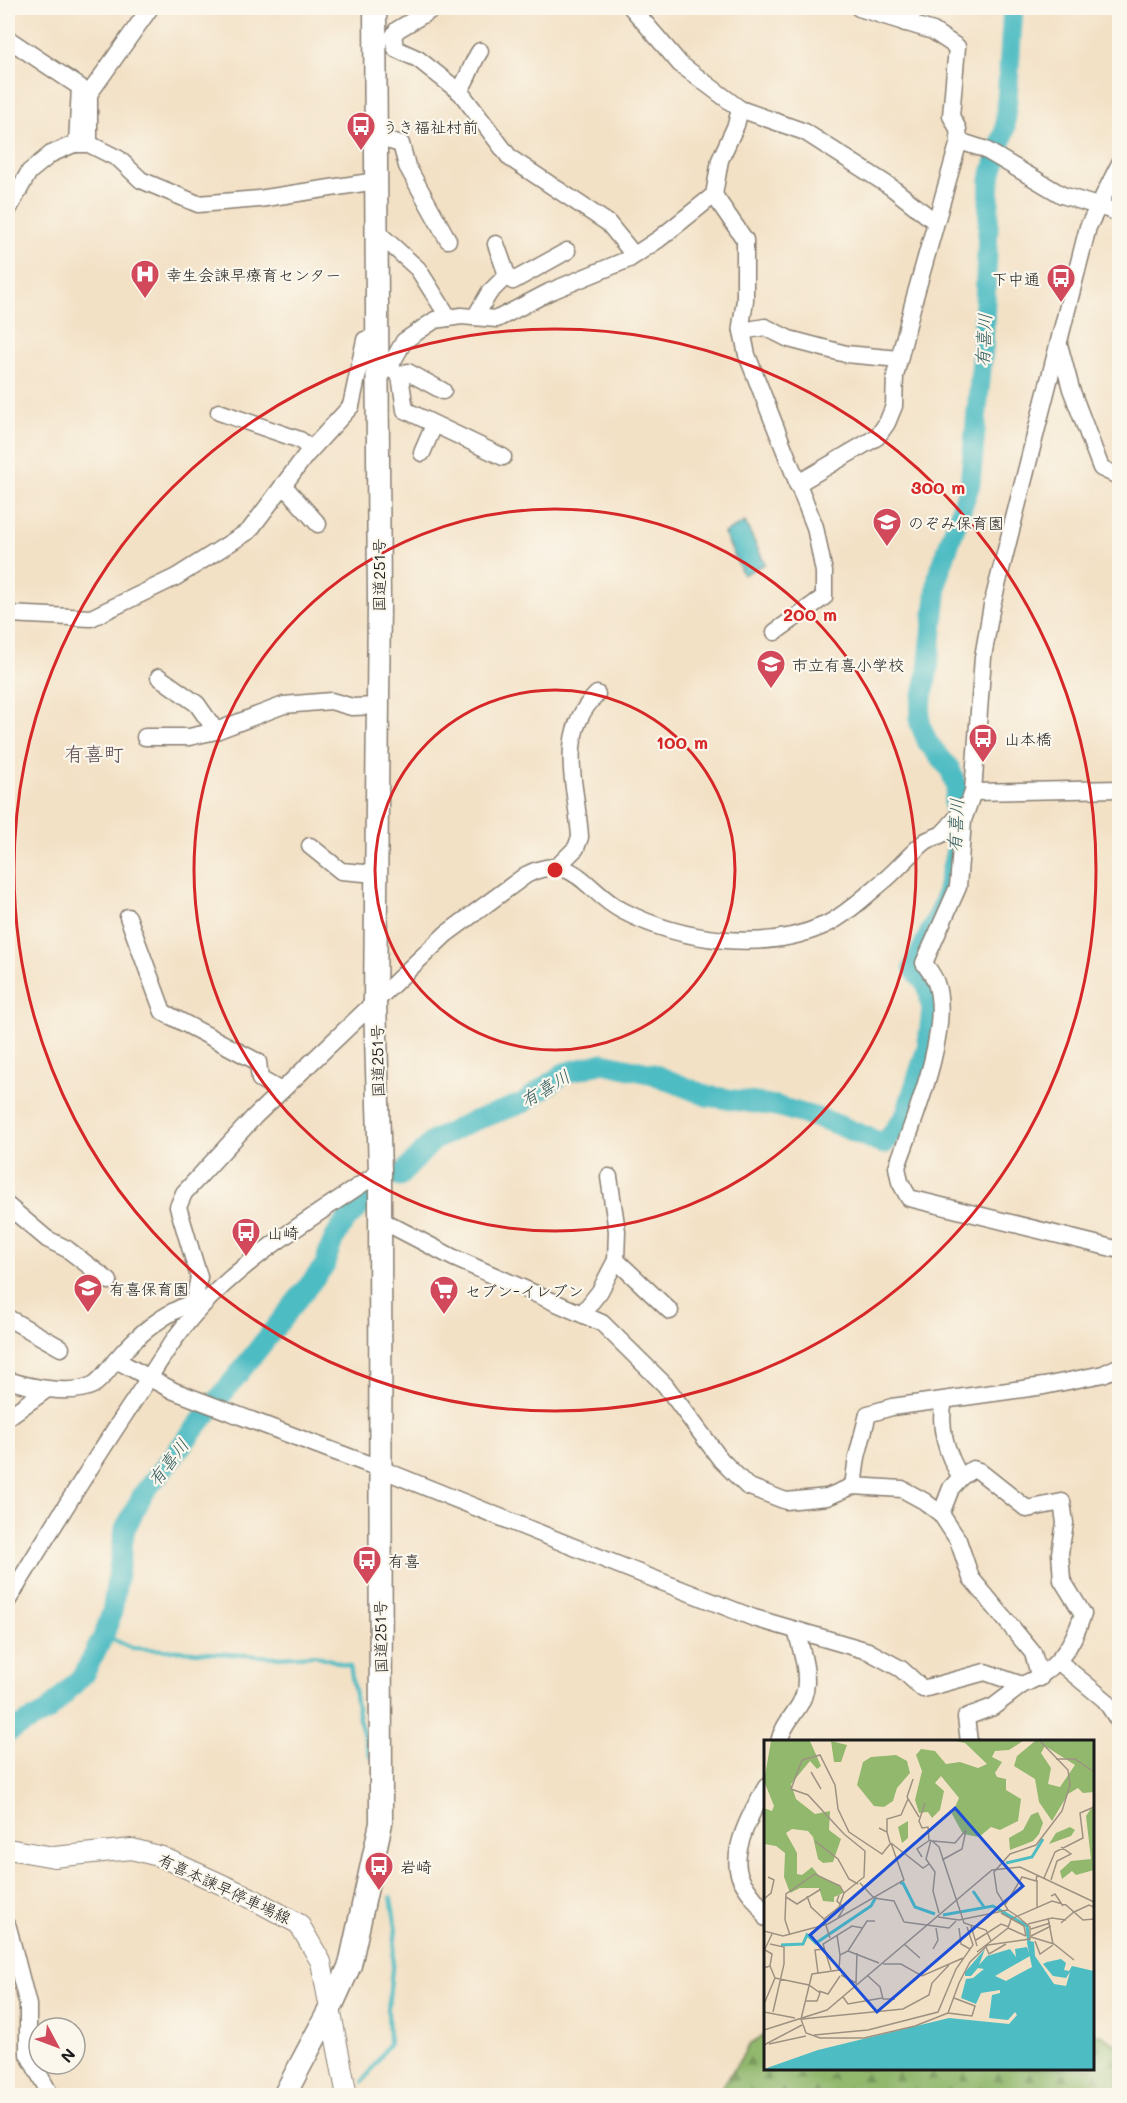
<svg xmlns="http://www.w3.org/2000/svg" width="1127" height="2103" font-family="Mali,'Klee One',sans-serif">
	<defs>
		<pattern id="forest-firs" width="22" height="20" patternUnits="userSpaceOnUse" patternTransform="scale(1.5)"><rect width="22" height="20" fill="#92b86e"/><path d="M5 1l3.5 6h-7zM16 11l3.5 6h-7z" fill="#76955a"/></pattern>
	</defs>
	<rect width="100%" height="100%" fill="#fbf7ec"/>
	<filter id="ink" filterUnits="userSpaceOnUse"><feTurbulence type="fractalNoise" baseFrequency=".0167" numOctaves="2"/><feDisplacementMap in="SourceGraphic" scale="12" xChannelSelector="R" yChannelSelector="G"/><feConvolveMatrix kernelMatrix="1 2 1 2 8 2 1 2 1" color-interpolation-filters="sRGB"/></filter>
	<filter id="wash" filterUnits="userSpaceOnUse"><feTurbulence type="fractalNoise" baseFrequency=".008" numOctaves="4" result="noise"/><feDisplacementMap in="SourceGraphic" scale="24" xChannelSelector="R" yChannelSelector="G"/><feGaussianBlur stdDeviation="1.35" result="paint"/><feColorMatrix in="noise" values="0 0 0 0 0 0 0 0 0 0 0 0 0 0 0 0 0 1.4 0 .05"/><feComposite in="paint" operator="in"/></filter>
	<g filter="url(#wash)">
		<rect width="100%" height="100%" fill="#f3e1c6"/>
		<path fill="url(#forest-firs)" stroke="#576a45" stroke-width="1.5" d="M 1093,2033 L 1102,2035 L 1119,2047 L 1119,2095 L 717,2095 L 750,2044 L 765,2034 L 766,2068 L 1092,2068 Z"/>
		<path fill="#4dbcc3" stroke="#346c70" stroke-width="1.5" d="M 745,522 L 765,564 L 743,575 L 724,533 Z"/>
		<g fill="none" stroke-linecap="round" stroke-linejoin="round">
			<g stroke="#4dbcc3" stroke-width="4">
				<path d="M 104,1635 L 132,1648 L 277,1657 L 315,1655 L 350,1666 L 359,1719 L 370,1757"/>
				<path d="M 363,2082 L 389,2044 L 388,2009 L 396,1928 L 391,1897"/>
			</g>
			<g stroke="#4dbcc3" stroke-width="21">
				<path d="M 400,1176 L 433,1141 L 468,1123 L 523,1103 L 564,1073 L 603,1063 L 653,1074 L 707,1096 L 776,1106 L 828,1121 L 884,1144 L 905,1116 L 927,1048 L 932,1011 L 928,987 L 913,968 L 944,903 L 957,846 L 954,801 L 957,788 L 950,769 L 928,743 L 920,724 L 920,709 L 928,670 L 938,576 L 970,484 L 983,349 L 990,180 L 1005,130 L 1013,8"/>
				<path d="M 8,1732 L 47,1712 L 84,1674 L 104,1635 L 112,1612 L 125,1529 L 143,1494 L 325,1265 C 331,1238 344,1219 366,1202"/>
			</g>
		</g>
	</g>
	<g filter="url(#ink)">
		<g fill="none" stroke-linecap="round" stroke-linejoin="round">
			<g stroke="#887e71" stroke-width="19">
				<g id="minor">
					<path d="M 434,8 L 397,30 L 393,37 L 396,49 L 418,59 L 461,93 L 510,158 L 608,223 L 634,255"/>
					<path d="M 905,23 L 917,8"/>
					<path d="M 8,39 L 80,87 L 77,144"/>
					<path d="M 459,91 C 469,78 471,64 480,51"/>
					<path d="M 740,109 L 805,132 L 891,187 L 934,221"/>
					<path d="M 376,137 L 401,144 L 407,166 L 448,240"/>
					<path d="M 959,141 L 984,149 L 1062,195 L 1120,213"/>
					<path d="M 89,144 L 89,94 L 150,8"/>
					<path d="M 1120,163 L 1088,227 L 992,605 L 983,657 L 973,792 L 963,820 L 958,887 L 924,963 C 928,969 934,976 936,983 C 952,1030 913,1121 897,1167 L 900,1182 L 909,1198 L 1120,1250"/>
					<path d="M 714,195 L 745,240 L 745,300 L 741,326 L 747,355 L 815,527 L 824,572 L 824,597 L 775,632"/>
					<path d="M 8,210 L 29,172 L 51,154 L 74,144 L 89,144 L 119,159 L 141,180 L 198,204 L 259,199 L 376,181"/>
					<path d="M 376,231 L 418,269 L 449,318"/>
					<path d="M 496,244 L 507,275"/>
					<path d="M 475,317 L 489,293 L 507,275 L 513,281 L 567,251"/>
					<path d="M 742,331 L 765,327 L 789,339 L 846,354 L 899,359"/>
					<path d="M 1060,348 L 1071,389 L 1101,468 L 1120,477"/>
					<path d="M 379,368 L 389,368 L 400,375 L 405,410 L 503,457"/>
					<path d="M 389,368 L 404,341 L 435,320 L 461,316 L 497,319 L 549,292 L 629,259 L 659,239 L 714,195 L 720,160 L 736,125 L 740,109 L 680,64 L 632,8"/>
					<path d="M 400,375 L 408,372 L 443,391"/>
					<path d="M 219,412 L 300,440 L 311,449"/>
					<path d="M 422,453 L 434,425"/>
					<path d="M 797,484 L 877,437 L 887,423 L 894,406 L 895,376 L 914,300 L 959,141 L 958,129 L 951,116 L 957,47 L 933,31 L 859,8"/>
					<path d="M 283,485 L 318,524"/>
					<path d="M 8,614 L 91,618 L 176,577 L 249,531 L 306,455 L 351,406 L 365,340 L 376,337"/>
					<path d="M 159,677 L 197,704 L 216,731"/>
					<path d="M 145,737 L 189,737 L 216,731 L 284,705 L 331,701 L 352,707 L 378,706"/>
					<path d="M 973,792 L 1120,789"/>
					<path d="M 310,846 L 341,871 L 376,874"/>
					<path d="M 558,866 L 576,848 L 580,837 C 577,786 555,735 597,694"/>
					<path d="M 128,917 L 163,1012 L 258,1062 L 260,1079 L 281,1091"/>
					<path d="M 609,1177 L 617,1231 L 616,1260"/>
					<path d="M 8,1206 L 47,1239 L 67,1249 L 109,1281"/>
					<path d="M 379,1219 L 454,1258 L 602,1323 L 665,1385 L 721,1460 L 747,1486 L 786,1501 L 827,1497 L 853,1486 L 902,1489 L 924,1501 L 941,1514 L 958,1540 L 971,1578 L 1033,1653 L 1040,1678"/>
					<path d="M 199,1308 L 194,1302 L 199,1277 L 178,1207 L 184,1193 L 255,1116 L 446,934 L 526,875 C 575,850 585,892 623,911 C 681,941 763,953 825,925 C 844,917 870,892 886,879 C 900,867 912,852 926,841 C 931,838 937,837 942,834 C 950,826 959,815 965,806"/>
					<path d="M 582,1314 L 600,1291 L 616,1260 L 670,1311"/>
					<path d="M 8,1318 L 61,1348"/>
					<path d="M 116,1360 C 137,1335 162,1314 194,1302"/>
					<path d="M 8,1380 C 29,1387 71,1396 93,1385 C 102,1380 109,1368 116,1360 L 174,1391 L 381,1469 L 616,1564 L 754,1618 L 868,1651 L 901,1669 L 923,1689 L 985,1672 L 1022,1685 C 1056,1671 1072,1648 1083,1614 L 1062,1580 L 1060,1553 L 1065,1523 L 1062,1502 L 1027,1509 L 979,1471 L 973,1469 L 961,1477"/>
					<path d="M 8,1417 L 46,1390"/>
					<path d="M 853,1486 L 857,1457 L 868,1414 L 892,1407 L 1044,1386 L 1103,1374 L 1120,1366"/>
					<path d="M 941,1514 L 951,1488 L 961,1477 C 947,1456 938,1425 944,1401"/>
					<path d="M 8,1600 C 50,1531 92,1463 137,1396 C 157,1366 174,1336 198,1310 C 247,1256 319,1213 380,1172"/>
					<path d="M 1059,1662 L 1105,1700 L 1120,1723"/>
					<path d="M 779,1742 C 782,1727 793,1716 800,1704 C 813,1682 802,1653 796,1630"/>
					<path d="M 969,1742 L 966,1717 L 993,1707 L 1022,1685"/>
					<path d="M 766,1787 C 753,1809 728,1853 741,1879 C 748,1893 760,1903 766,1918"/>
					<path d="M 8,1927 L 28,2005 L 28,2054 L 51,2096"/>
				</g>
			</g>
			<g stroke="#887e71" stroke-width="22">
				<path id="major" d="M 8,1849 L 54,1857 L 132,1849 L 162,1857 L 247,1896 L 299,1924 L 321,1962 L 347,2096"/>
			</g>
			<g stroke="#887e71" stroke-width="25">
				<path id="highway" d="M 284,2096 L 330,2009 L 350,1965 L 381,1823 L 380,1172 L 375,1001 L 379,602 L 375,8"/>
			</g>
			<use href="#minor" stroke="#fff" stroke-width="16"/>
			<use href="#major" stroke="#fff" stroke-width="20"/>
			<use href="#highway" stroke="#fff" stroke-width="22"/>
		</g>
	</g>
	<g fill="none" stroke="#d62828" stroke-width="3">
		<circle cx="555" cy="870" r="180"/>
		<circle cx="555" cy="870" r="361"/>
		<circle cx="555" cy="870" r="541"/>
	</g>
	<defs>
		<g id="bus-pin" transform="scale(1.5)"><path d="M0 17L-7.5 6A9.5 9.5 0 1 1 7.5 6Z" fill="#d1495b" stroke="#fbf7ec"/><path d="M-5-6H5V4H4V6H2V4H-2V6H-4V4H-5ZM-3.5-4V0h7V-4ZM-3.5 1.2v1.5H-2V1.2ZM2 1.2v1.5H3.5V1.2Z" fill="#fff"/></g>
		<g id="hospital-pin" transform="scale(1.5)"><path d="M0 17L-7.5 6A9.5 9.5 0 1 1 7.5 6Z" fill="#d1495b" stroke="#fbf7ec"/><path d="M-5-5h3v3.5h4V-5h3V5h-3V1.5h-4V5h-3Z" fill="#fff"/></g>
		<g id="school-pin" transform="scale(1.5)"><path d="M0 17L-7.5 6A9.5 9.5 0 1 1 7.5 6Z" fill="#d1495b" stroke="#fbf7ec"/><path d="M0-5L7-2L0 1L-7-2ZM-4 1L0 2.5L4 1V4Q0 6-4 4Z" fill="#fff"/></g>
		<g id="supermarket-pin" transform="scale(1.5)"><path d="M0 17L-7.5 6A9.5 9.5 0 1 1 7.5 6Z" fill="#d1495b" stroke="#fbf7ec"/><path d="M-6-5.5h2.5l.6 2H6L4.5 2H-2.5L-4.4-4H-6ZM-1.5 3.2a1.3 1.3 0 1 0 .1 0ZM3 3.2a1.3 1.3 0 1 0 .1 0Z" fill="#fff"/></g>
	</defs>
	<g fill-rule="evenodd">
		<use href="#bus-pin" x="361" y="126"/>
		<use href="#hospital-pin" x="145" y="274"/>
		<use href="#bus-pin" x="1061" y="278"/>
		<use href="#school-pin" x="887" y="522"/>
		<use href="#school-pin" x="771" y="664"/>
		<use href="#bus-pin" x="983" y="738"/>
		<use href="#bus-pin" x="246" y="1232"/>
		<use href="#school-pin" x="88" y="1288"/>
		<use href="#supermarket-pin" x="444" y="1290"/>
		<use href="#bus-pin" x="367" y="1560"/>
		<use href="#bus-pin" x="379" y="1866"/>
	</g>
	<g text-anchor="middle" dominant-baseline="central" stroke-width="4.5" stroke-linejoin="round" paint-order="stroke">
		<g font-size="16" fill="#1c1c1c" stroke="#fbf7ec" text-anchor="start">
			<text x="382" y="126">うき福祉村前</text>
			<text x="166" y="274">幸生会諫早療育センター</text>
			<text x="1040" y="278" text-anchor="end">下中通</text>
			<text x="908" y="522">のぞみ保育園</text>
			<text x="792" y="664">市立有喜小学校</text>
			<text x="1004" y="738">山本橋</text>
			<text x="267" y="1232">山崎</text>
			<text x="109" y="1288">有喜保育園</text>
			<text x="465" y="1290">セブン-イレブン</text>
			<text x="388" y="1560">有喜</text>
			<text x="400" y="1866">岩崎</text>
		</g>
		<g font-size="16" fill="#1c1c1c" stroke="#fbf7ec">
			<text transform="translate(378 575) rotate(-90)">国道251号</text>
			<text transform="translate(377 1061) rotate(-91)">国道251号</text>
			<text transform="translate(380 1637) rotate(-91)">国道251号</text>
			<text transform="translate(225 1888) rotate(25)">有喜本諫早停車場線</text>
		</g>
		<g font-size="18" font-style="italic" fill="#305c5f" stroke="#fbf7ec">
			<text transform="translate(983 340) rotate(-87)">有喜川</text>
			<text transform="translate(955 825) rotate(-87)">有喜川</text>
			<text transform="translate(545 1088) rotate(-31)">有喜川</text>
			<text transform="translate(168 1462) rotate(-52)">有喜川</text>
		</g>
		<g font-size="20" fill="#5a4952" stroke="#fbf7ec">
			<text x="94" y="753">有喜町</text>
		</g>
	</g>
	<g transform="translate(764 1740)">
		<rect width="330" height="330" fill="#f3e1c6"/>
		<path d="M 7,1 L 46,1 L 57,26 L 53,29 L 46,21 L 27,44 L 32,59 L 51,74 L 66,71 L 65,90 L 77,99 L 69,122 L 59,123 L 54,119 L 49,97 L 44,91 L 28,89 L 22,93 L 33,113 L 33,134 L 38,135 L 48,127 L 56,137 L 76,145 L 79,153 L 70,157 L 70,162 L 59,161 L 55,148 L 36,148 L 26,153 L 20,137 L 21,113 L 12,106 L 0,104 L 0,68 L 8,71 L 10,66 L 0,41 ZM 67,1 L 83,5 L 77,22 L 70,22 ZM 191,1 L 259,1 L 245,10 L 231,11 L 228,17 L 238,22 L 231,33 L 233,37 L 242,39 L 242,50 L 257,59 L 254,81 L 236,90 L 227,87 L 215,97 L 199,94 L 188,74 L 195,58 L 177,36 L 171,43 L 180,51 L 176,70 L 168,78 L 164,72 L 155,73 L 151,60 L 158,31 L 152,15 L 157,9 L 171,11 L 182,24 L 196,22 L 214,28 L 223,24 L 201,3 ZM 271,1 L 330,1 L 330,52 L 319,53 L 314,48 L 304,54 L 288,81 L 275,62 L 271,39 L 250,26 L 253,16 ZM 281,6 L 311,25 L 296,47 L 284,44 L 287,28 L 277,13 ZM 132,15 L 143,21 L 146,33 L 133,48 L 129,61 L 120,67 L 110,66 L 93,45 L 99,22 L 107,17 ZM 330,64 L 330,130 L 312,135 L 308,131 L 298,139 L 296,131 L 307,121 L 327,119 L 322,76 ZM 274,72 L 279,83 L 275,94 L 269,101 L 246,110 L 245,98 L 259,90 L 267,75 ZM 144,81 L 144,98 L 138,103 L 134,87 ZM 306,87 L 311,90 L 307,96 L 285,104 L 292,93 Z" fill="#92b86e" fill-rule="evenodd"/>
		<path d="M 266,201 L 270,202 L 271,216 L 290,244 L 302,246 L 306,232 L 302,238 L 289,236 L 279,224 L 283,222 L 297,219 L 302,223 L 300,230 L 305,231 L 308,226 L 330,231 L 330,329 L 0,329 L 54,310 L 185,278 L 245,284 L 253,275 L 251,272 L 244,280 L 225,278 L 228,255 L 236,253 L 236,250 L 217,253 L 212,264 L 197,258 L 202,239 L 209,238 L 220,229 L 214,228 L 207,236 L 201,236 L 201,232 L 221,209 L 215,225 L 223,216 L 246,209 L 252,217 L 251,209 L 263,207 L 266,216 L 231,236 L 242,241 L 268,227 L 263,203 Z" fill="#4dbcc3"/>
		<path fill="none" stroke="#4dbcc3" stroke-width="3" d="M 242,123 L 268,117 L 279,99M 136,143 L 139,143 L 151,167 L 171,174M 209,151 L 220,167M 179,175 L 229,166 L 263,186 L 265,204M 17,205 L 39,204 L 43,195 L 52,203 L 107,166 L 112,157"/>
		<path fill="none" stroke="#9d9282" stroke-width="1.5" d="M 292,19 L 311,19 L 330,32M 47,32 L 57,49M 149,39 L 143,57 L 155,77M 161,63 L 155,81 L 158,88 L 164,87 L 165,100M 115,88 L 123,92 L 126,103M 123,92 L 123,79 L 137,75 L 144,59M 167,100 L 175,107 L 200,183 L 222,190 L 227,201M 167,100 L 162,119 L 171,132 L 169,151 L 175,173M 51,101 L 74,119 L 85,139 L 94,144M 169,101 L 191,103 L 202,90 L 198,109 L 178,120M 127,103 L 159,128 L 165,124M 158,117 L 153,109 L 166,100M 280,138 L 291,112 L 319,98 L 316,73 L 330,67M 287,140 L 293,121 L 307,114 L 297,107M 96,143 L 110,158M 43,156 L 47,167 L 60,179M 287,156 L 291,154 L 299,166M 22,157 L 33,164 L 57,149M 110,158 L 130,161 L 140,182M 0,159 L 7,153 L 10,140 L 4,137M 241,165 L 258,137 L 272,141 L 273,135M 273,168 L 273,140M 237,173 L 260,186 L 262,196M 253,176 L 244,170 L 233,152 L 230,132 L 246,114 L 272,105 L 298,71 L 306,45 L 304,30 L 276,1M 174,177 L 195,180 L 244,170M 74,178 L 80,168 L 73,161 L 75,155M 284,178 L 289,204M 111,181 L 103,181 L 84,211 L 76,215 L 75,230 L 48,234 L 37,279 L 42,293 L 56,298 L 100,298 L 151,286 L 184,273M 140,182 L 185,188 L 192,181M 297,183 L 310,172 L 325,165 L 330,167M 264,184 L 288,178 L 302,180M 207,186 L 213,206M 195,188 L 197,204 L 206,209M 244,188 L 262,196M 267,189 L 286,183M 0,191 L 19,196 L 64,184 L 140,140 L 127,103M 26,195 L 21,180 L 22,154 L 51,134 L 76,146 L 80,153M 73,195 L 76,215M 267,196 L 287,186M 267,197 L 290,204 L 310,220M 66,198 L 60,179 L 75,167 L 80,153 L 100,137 L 101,111 L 80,94 L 44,55 L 27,49 L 38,20 L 56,15 L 71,45 L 74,69 L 85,92 L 118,114 L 127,103M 212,200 L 237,184 L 245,187M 271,201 L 276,214 L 289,205M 6,204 L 20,207 L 20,224 L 9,272M 140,204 L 156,218M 222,207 L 225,214 L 242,204M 169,209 L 174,200 L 172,188M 1,210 L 8,214 L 6,226M 0,211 L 8,194M 84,211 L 115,223M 213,212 L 244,188 L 247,179 L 288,161 L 302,165 L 319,180 L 330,179M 119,224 L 137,224 L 158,236 L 199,218M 0,228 L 6,226 L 11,238 L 0,264M 67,230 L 59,204 L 88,186 L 99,188M 54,233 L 51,210 L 61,209M 77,235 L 92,243 L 93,213M 104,236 L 116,247 L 119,259 L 131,259M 11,238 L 45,245 L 56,253 L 53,261 L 41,261M 55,251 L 64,254 L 76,236M 79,257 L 84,264 L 118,258M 190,258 L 211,266 L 208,276 L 184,273 L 195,243 L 206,222 L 224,205 L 266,199 L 266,187 L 253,176M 0,272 L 31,278M 38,279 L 139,269 L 165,255 L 168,243 L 185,225M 0,290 L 63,270 L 228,130 L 256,127 L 330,162M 50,295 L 104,290 L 174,272 L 192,229 L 209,205 L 203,187M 5,304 L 42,296M 0,305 L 38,285"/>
		<path fill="#1d4ed8" fill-opacity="0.15" stroke="#1d4ed8" stroke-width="3" d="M 191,68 L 259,146 L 113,272 L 46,195 Z"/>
		<rect width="330" height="330" fill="none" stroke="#1c1c1c" stroke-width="3"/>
	</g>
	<circle cx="555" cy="870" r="9" fill="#d62828" stroke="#fbf7ec" stroke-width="3"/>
	<g font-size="18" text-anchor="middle" font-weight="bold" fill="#d62828" stroke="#fbf7ec" stroke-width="4.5" stroke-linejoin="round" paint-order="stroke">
		<text x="938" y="494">300 m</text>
		<text x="810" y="621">200 m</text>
		<text x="682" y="749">100 m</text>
	</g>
	<rect width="1127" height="2103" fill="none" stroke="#fbf7ec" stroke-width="30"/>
	<g transform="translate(57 2046) rotate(131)"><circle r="28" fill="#fbf7ec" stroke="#a29f99" stroke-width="1.5"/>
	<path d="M0-4.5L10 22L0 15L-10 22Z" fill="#d1495b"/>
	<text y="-9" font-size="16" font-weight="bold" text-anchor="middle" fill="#1c1c1c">N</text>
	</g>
</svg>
